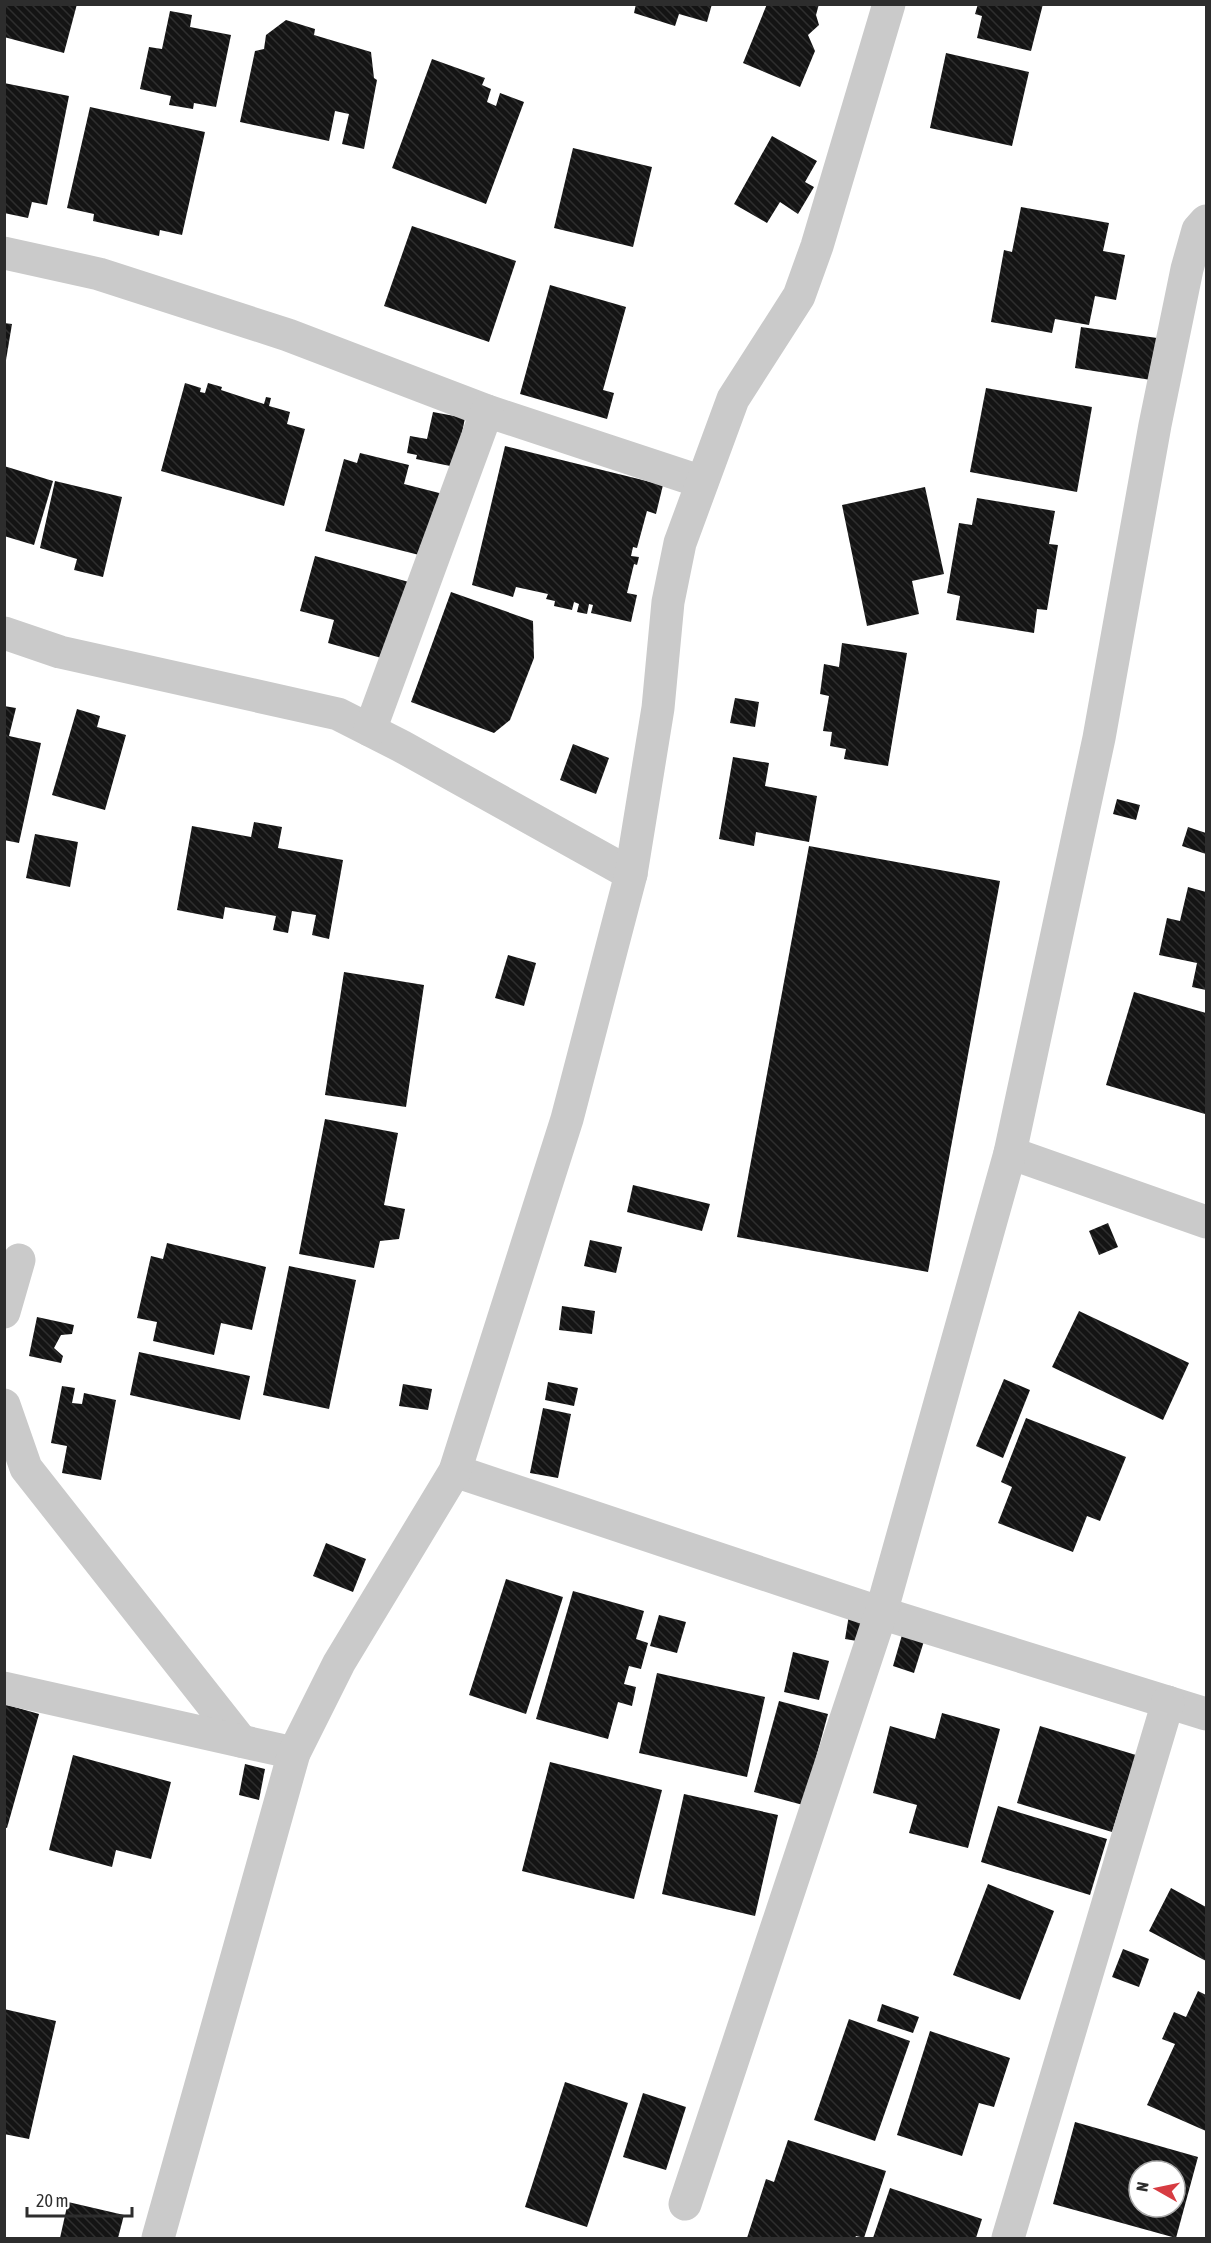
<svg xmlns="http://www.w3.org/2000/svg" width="1211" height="2243" font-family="'Asap Condensed',sans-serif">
	<defs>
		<pattern id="building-back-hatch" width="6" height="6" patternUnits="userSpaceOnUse" patternTransform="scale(1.5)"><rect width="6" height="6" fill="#141414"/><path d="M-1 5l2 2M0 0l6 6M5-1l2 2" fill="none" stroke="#2e2e2e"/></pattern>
	</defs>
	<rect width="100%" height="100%" fill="#fff"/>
	<g fill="url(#building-back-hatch)" fill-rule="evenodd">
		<path d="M 4,4 L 77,4 L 64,53 L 4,37 Z"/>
		<path d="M 636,4 L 712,4 L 707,22 L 679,14 L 675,26 L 634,13 Z"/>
		<path d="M 767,4 L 819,4 L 816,15 L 819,25 L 808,35 L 815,51 L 800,87 L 743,63 Z"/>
		<path d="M 978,4 L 1043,4 L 1031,51 L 977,38 L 982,16 L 975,14 Z"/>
		<path d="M 170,11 L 192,15 L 190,27 L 231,35 L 216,107 L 194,103 L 193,109 L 169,105 L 171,96 L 140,89 L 149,47 L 162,49 Z"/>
		<path d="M 286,20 L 315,29 L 314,35 L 371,52 L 374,78 L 377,80 L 364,149 L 342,144 L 349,114 L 335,111 L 329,141 L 240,122 L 255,51 L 264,49 L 266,35 Z"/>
		<path d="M 946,53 L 1029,72 L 1012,146 L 930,128 Z"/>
		<path d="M 432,59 L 485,78 L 482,85 L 491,89 L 487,102 L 496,106 L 500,93 L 524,102 L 486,204 L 392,168 Z"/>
		<path d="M 4,83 L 69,96 L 47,205 L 32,202 L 28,218 L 4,213 Z"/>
		<path d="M 90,107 L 205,132 L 182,235 L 160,230 L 159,236 L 93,221 L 94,214 L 67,208 Z"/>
		<path d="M 772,136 L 817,161 L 805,182 L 814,187 L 798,214 L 780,202 L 767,223 L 734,204 Z"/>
		<path d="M 573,148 L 652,167 L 633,247 L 554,228 Z"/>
		<path d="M 1021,207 L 1109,223 L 1103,251 L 1125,255 L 1116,300 L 1095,296 L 1089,325 L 1055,319 L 1052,333 L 991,322 L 1004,250 L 1012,252 Z"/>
		<path d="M 412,226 L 516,261 L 489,342 L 384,306 Z"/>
		<path d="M 550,285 L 626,307 L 603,390 L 614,393 L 607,419 L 520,394 Z"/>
		<path d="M 4,323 L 12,324 L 6,360 L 4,360 Z"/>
		<path d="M 1081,327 L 1157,338 L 1151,380 L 1075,368 Z"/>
		<path d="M 185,383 L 201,388 L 200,392 L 205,393 L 208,383 L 222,387 L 221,390 L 264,404 L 266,397 L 271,398 L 269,406 L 290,412 L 287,424 L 305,429 L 284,506 L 161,471 Z"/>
		<path d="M 986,388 L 1092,407 L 1077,492 L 970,472 Z"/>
		<path d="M 433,412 L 465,418 L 455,467 L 416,459 L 417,455 L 407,453 L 410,436 L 427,439 Z"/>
		<path d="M 505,446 L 663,485 L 656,514 L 647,511 L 637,548 L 633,547 L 631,556 L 639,557 L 637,565 L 634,564 L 627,593 L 637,595 L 631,622 L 591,613 L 593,605 L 589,604 L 587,614 L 577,612 L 579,604 L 574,602 L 572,610 L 554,606 L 555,601 L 546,599 L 548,594 L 516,587 L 513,597 L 472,585 Z"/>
		<path d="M 360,453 L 409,465 L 404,484 L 447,495 L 427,557 L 325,531 L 344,459 L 357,463 Z"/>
		<path d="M 4,466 L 53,481 L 34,545 L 4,536 Z"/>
		<path d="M 55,481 L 122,497 L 103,577 L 74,570 L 77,559 L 40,548 Z"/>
		<path d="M 925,487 L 944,574 L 912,581 L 919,614 L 867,626 L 842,505 Z"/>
		<path d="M 977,498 L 1055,511 L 1049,544 L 1058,545 L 1047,610 L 1037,609 L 1034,633 L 956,620 L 960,596 L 947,593 L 959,523 L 972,525 Z"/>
		<path d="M 315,556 L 416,584 L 385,659 L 328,643 L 334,620 L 300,611 Z"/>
		<path d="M 451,592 L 533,621 L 534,658 L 510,720 L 494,733 L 411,702 Z"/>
		<path d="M 842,643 L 907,653 L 888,766 L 844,759 L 846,749 L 830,746 L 832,732 L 823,731 L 829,696 L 820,694 L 824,664 L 839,667 Z"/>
		<path d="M 735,698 L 759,702 L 755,727 L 730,723 Z"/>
		<path d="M 4,706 L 16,708 L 9,736 L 41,743 L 19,843 L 4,840 Z"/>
		<path d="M 77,709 L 100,716 L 97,727 L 126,735 L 105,810 L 52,795 Z"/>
		<path d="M 573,744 L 609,758 L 596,794 L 560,780 Z"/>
		<path d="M 733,757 L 769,763 L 765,786 L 817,796 L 809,842 L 756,832 L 754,846 L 719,839 Z"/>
		<path d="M 1117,799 L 1140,805 L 1136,820 L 1113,814 Z"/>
		<path d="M 254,822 L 282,827 L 278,848 L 343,860 L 329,939 L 312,935 L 316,915 L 292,911 L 288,933 L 273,930 L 276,916 L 225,907 L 223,919 L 177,910 L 192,826 L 251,837 Z"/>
		<path d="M 1188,827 L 1206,833 L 1206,854 L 1182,846 Z"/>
		<path d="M 35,834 L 78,842 L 70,887 L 26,878 Z"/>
		<path d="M 809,846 L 1000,881 L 928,1272 L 737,1237 Z"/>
		<path d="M 1188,887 L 1206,892 L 1206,990 L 1192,987 L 1197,963 L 1159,955 L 1167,918 L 1180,921 Z"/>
		<path d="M 508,955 L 536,963 L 524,1006 L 495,998 Z"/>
		<path d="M 344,972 L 424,985 L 406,1107 L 325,1095 Z"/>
		<path d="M 1134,992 L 1206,1013 L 1205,1114 L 1106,1085 Z"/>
		<path d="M 325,1119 L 398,1133 L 384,1205 L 405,1209 L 399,1239 L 380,1241 L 374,1268 L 299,1254 Z"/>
		<path d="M 633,1185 L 710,1204 L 702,1231 L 627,1212 Z"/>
		<path d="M 1108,1223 L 1118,1247 L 1099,1255 L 1089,1231 Z"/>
		<path d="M 590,1240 L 622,1247 L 616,1273 L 584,1266 Z"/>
		<path d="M 167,1243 L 266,1267 L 252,1330 L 221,1323 L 214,1355 L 153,1341 L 157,1322 L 137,1318 L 151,1256 L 163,1259 Z"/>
		<path d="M 289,1266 L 356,1280 L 329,1409 L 263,1395 Z"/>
		<path d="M 562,1306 L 595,1311 L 592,1334 L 559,1330 Z"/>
		<path d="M 1079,1311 L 1189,1363 L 1163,1420 L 1052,1367 Z"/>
		<path d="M 37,1317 L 74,1325 L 72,1334 L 61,1335 L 54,1348 L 63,1356 L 61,1363 L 29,1356 Z"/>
		<path d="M 139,1352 L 250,1376 L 240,1420 L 130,1395 Z"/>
		<path d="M 1004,1379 L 1030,1390 L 1003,1458 L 976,1446 Z"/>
		<path d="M 548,1382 L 578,1388 L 574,1406 L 545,1400 Z"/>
		<path d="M 403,1384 L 432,1389 L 428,1410 L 399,1406 Z"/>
		<path d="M 62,1386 L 75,1388 L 72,1403 L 82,1404 L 84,1393 L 116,1400 L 101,1480 L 62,1473 L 67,1446 L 51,1443 Z"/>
		<path d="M 543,1408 L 571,1414 L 558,1478 L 530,1473 Z"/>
		<path d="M 1026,1418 L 1126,1457 L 1100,1521 L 1087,1516 L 1073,1552 L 998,1523 L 1012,1487 L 1001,1482 Z"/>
		<path d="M 326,1543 L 366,1559 L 353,1592 L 313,1576 Z"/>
		<path d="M 506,1579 L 563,1597 L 526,1714 L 469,1695 Z"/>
		<path d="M 573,1591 L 644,1611 L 636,1639 L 648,1643 L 641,1669 L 629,1666 L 624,1684 L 636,1687 L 632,1706 L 618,1702 L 608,1739 L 536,1719 Z"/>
		<path d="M 659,1615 L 686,1622 L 677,1653 L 650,1646 Z"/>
		<path d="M 849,1615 L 866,1618 L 863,1642 L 845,1639 Z"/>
		<path d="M 902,1635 L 924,1641 L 914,1673 L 893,1666 Z"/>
		<path d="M 793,1652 L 829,1661 L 819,1700 L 784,1692 Z"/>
		<path d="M 657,1673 L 765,1697 L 747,1777 L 639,1753 Z"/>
		<path d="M 779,1701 L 828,1714 L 803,1805 L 754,1792 Z"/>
		<path d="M 4,1704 L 39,1714 L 7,1828 L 4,1827 Z"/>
		<path d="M 942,1713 L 1000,1729 L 968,1848 L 909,1833 L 917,1805 L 873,1793 L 890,1726 L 935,1739 Z"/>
		<path d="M 1040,1726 L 1136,1755 L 1112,1832 L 1017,1803 Z"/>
		<path d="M 73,1755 L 171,1782 L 151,1859 L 116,1850 L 112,1867 L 49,1850 Z"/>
		<path d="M 550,1762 L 662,1790 L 634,1899 L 522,1871 Z"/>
		<path d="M 245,1764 L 265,1769 L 259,1800 L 239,1795 Z"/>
		<path d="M 684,1794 L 778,1815 L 755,1916 L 662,1894 Z"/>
		<path d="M 998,1806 L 1107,1839 L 1090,1895 L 981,1862 Z"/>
		<path d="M 988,1884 L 1054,1911 L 1020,2000 L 953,1975 Z"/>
		<path d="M 1171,1888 L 1206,1907 L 1206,1961 L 1149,1931 Z"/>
		<path d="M 1123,1949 L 1149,1959 L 1139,1987 L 1112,1977 Z"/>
		<path d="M 1198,1991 L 1206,1995 L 1206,2131 L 1147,2105 L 1175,2044 L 1162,2039 L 1174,2012 L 1186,2017 Z"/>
		<path d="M 882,2004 L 919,2017 L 913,2033 L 877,2021 Z"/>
		<path d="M 4,2009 L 56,2021 L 29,2139 L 4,2134 Z"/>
		<path d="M 849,2019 L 910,2041 L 875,2141 L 814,2120 Z"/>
		<path d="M 930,2031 L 1010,2058 L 994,2107 L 979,2103 L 962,2156 L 897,2135 Z"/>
		<path d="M 565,2082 L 628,2103 L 587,2227 L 525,2207 Z"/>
		<path d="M 643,2093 L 686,2107 L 666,2170 L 623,2157 Z"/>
		<path d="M 1075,2122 L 1198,2157 L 1176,2238 L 1053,2204 ZM 1139,2171 L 1175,2171 L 1175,2207 L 1139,2207 Z"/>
		<path d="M 788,2140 L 886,2171 L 864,2238 L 856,2236 L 855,2238 L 747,2238 L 766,2179 L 774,2182 Z"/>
		<path d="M 890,2188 L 982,2219 L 976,2238 L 873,2238 Z"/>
		<path d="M 68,2202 L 124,2215 L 118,2238 L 60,2238 Z"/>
	</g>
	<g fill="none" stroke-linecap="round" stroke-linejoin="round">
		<g stroke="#cacaca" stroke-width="33">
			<path d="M 4,253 L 99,274 L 288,335 L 487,411 L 702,482"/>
			<path d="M 4,633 L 60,652 L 338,714 L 401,746 L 631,874"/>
			<path d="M 370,730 L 487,411"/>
			<path d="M 1010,1153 L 1206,1222"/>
			<path d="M 4,1312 L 19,1260"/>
			<path d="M 4,1405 L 26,1468 L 241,1741"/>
			<path d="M 455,1471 L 881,1613 L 1206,1714"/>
			<path d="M 4,1688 L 294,1753"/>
			<path d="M 685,2204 L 881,1613 L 1010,1153 L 1099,738 L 1155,425 L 1187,269 L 1198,230 L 1206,221"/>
			<path d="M 158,2238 L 294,1753 L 339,1663 L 455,1471 L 567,1119 L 631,874 L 658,708 L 668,602 L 680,543 L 733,399 L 799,296 L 817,246 L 889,4"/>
			<path d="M 1008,2238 L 1168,1702"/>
		</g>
	</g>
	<rect width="1211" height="2243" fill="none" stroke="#2d2d2d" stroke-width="12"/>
	<g transform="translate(1157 2189) rotate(279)"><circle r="28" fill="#ffffff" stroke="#ababab" stroke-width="1.5"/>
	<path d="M0-4.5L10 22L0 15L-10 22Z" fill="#d73c42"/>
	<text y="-9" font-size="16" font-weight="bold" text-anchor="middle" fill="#2d2d2d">N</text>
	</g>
	<path d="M27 2207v9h105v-9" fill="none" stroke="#2d2d2d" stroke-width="3"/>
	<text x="36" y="2207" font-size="18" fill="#2d2d2d" stroke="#ffffff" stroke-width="4.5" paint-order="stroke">20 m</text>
</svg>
